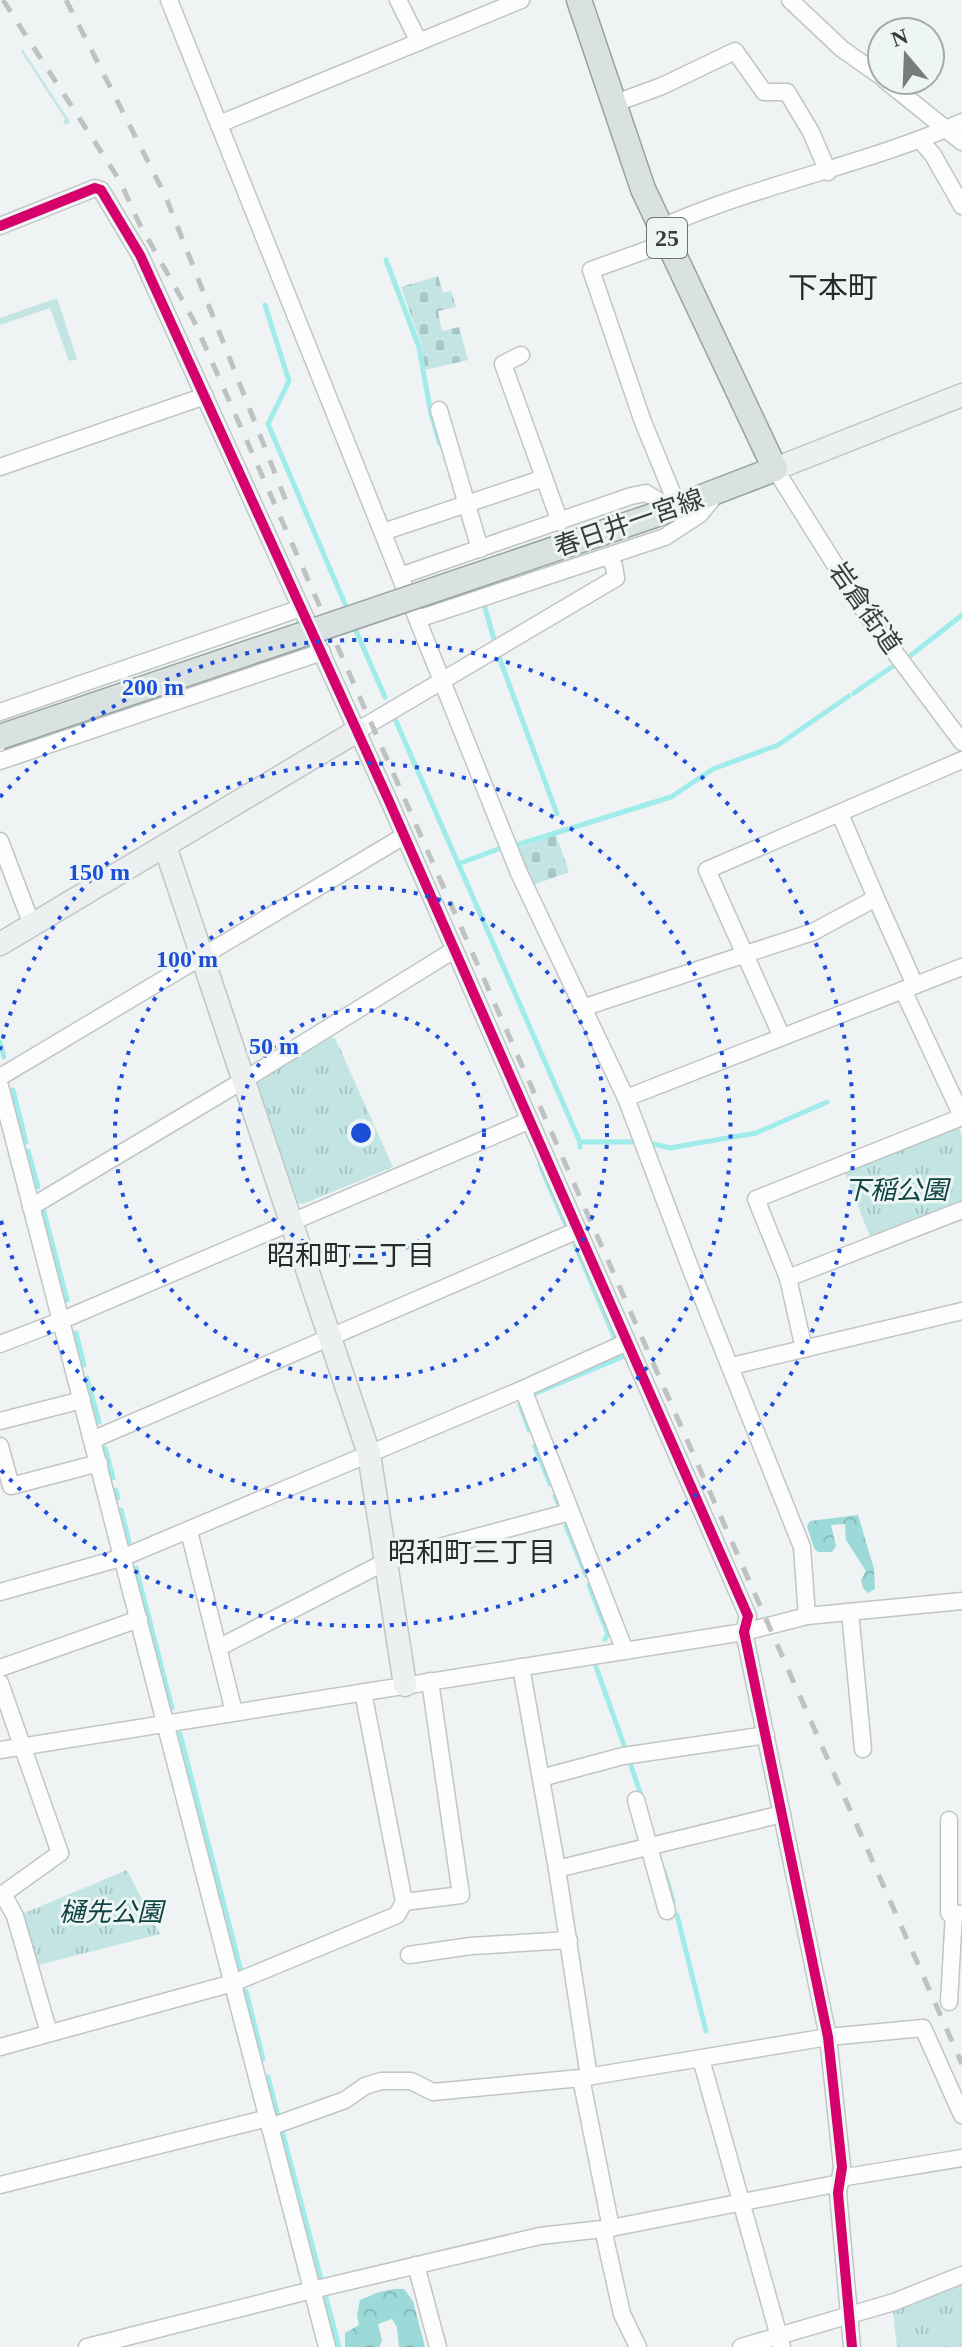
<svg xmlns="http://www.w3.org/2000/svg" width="962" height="2347" font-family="'Times New Roman','Noto Sans JP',serif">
	<defs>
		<pattern id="forest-crowns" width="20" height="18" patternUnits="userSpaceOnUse" patternTransform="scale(2)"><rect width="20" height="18" fill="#9bdad8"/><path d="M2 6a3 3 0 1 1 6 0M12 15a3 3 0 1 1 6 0" fill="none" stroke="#86bcba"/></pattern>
		<pattern id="cemetery-stones" width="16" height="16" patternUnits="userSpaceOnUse" patternTransform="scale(2)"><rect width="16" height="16" fill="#c2e5e3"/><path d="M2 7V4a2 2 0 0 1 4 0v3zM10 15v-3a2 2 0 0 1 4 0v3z" fill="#a7c5c4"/></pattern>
		<pattern id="park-tufts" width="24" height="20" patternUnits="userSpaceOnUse" patternTransform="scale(2)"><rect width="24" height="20" fill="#c2e5e3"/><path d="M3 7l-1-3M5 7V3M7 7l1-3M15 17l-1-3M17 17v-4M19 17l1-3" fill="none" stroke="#a7c5c4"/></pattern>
	</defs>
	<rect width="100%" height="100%" fill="#eff3f3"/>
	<g fill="#c2e5e3">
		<path d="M 23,50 L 70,122 L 66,125 L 63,122 L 65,119 L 21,51 Z"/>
		<path d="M 57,298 L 77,359 L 69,361 L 50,308 L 0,325 L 0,318 Z"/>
	</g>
	<g fill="url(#forest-crowns)">
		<path d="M 858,1515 L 874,1569 L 875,1589 L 868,1593 L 863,1588 L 861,1580 L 866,1571 L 846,1540 L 845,1524 L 831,1525 L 836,1546 L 832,1552 L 818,1552 L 814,1548 L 807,1526 L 810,1521 Z"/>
		<path d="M 395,2289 L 404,2289 L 413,2301 L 425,2347 L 399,2347 L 397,2327 L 392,2319 L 378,2324 L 382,2341 L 379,2347 L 345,2347 L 345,2333 L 359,2325 L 357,2315 L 360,2300 L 379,2292 Z"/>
	</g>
	<g fill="url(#cemetery-stones)">
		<path d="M 438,276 L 443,293 L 451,291 L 456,307 L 438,311 L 442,331 L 459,327 L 468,360 L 425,370 L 422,346 L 401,287 Z"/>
		<path d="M 556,835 L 569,872 L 533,885 L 518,848 Z"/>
	</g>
	<g fill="url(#park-tufts)">
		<path d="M 325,1038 L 335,1038 L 393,1167 L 303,1204 L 293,1202 L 256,1085 L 260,1075 Z"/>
		<path d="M 953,1126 L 959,1128 L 962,1136 L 962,1206 L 872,1242 L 844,1170 Z"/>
		<path d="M 127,1870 L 160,1934 L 38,1965 L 22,1914 Z"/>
		<path d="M 962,2285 L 962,2347 L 897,2347 L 893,2312 Z"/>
	</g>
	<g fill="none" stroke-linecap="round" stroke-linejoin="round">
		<g stroke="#9fecea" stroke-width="5">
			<path d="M 386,260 L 419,347 L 431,414 L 440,444"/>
			<path d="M 265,305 L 289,381 L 268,424 L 348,611"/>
			<path d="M 485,608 L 495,643"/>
			<path d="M 353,624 L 385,697"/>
			<path d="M 910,656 L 962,615"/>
			<path d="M 499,657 L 557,814"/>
			<path d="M 854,693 L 896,664"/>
			<path d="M 395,719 L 580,1142"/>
			<path d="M 517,845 L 671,797 L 713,769 L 778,745 L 849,696"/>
			<path d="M 458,864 L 501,848"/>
			<path d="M 0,1042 L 4,1057"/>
			<path d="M 13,1090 L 26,1142"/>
			<path d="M 654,1144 L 670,1148 L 756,1133 L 827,1102"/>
			<path d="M 580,1147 L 580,1142 L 632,1142"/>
			<path d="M 28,1151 L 38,1187"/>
			<path d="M 540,1165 L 565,1223"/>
			<path d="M 43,1209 L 67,1300"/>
			<path d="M 575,1245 L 614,1336"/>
			<path d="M 76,1333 L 84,1365"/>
			<path d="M 87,1378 L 99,1422"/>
			<path d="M 536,1393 L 622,1357"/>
			<path d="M 520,1405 L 529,1430"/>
			<path d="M 535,1446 L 550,1484"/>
			<path d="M 105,1448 L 113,1478"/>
			<path d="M 116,1490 L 118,1498"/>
			<path d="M 555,1496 L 558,1503"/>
			<path d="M 121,1510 L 129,1542"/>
			<path d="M 566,1526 L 586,1575"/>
			<path d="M 136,1568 L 172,1708"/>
			<path d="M 589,1585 L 608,1634 L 605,1639"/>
			<path d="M 596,1667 L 625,1748"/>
			<path d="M 180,1734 L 241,1971"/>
			<path d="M 630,1763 L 641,1795"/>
			<path d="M 664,1871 L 673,1901"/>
			<path d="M 677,1915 L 706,2031"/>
			<path d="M 246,1991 L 263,2059"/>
			<path d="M 268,2077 L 278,2116"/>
			<path d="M 282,2131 L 339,2347"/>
		</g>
		<g stroke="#c2c5c5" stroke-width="19">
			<g id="street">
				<path d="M 169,0 L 519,873 L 626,1098 L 690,1267 L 802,1547 L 807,1616"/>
				<path d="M 398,0 L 419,42"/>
				<path d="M 790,0 L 842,49 L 882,77"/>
				<path d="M 885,80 L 962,142"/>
				<path d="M 613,104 L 662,86 L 735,51 L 764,92 L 787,92 L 811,132 L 828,172"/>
				<path d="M 219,124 L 521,0"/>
				<path d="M 920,140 L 933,155 L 962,206"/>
				<path d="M 0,226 L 95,188 L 101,190 L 140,255 L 389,801 L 748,1616 L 744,1632 L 828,2037 L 842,2167 L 838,2193 L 852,2347"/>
				<path d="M 662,227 C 759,184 865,165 962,122"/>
				<path d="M 669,242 L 591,270 L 643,422 L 678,507"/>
				<path d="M 521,355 L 503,364 L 560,522"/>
				<path d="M 439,410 L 480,549"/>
				<path d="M 0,467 L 205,396"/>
				<path d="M 775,469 L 866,614 L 962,742"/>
				<path d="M 383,532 L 544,478"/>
				<path d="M 400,576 L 631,496 L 646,493 L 672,509"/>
				<path d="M 418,619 L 665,537 L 700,514 L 717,493"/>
				<path d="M 0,712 L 301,608"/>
				<path d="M 357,731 L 616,578 L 614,566 L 608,556"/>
				<path d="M 0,761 L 322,652"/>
				<path d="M 840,814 L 876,898"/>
				<path d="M 0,841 L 32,925"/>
				<path d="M 903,990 L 962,1116"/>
				<path d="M 582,1008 L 813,932 L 876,898 L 915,985"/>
				<path d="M 782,1037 L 707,870 L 962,760"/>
				<path d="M 0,1077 L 404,836"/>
				<path d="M 0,1086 L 327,2347"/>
				<path d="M 626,1098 L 962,967"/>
				<path d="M 31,1207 L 244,1080 L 454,950"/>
				<path d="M 788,1278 L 962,1210"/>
				<path d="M 0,1344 L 60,1321 L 528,1121"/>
				<path d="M 804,1349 L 788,1278 L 756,1199 L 962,1117"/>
				<path d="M 732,1366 L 962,1311"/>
				<path d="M 523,1389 L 625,1651"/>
				<path d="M 0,1421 L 82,1400"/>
				<path d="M 92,1440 L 576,1231"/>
				<path d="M 0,1446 L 11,1486 L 99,1463"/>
				<path d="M 189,1531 L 234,1712"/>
				<path d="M 0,1592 L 124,1557 L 523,1389 L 625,1343"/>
				<path d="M 850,1612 L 863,1749"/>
				<path d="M 218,1648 L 387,1561 L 570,1512"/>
				<path d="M 521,1667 L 557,1869 L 589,2077"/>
				<path d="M 0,1668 L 139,1619"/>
				<path d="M 0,1683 L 60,1853 L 3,1894"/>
				<path d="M 0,1750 L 744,1632 L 807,1616 L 962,1601"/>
				<path d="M 541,1778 L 623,1756 L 766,1735"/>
				<path d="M 636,1800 L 667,1911"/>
				<path d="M 949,1820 L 949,1913 L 962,1914"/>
				<path d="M 557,1869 L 782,1814"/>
				<path d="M 0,1896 L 3,1894 L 15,1916 L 49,2033"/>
				<path d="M 404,1902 L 461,1895 L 430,1681"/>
				<path d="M 409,1955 L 471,1946 L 569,1940"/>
				<path d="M 949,2002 L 954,1913"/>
				<path d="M 0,2047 L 233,1983 L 397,1915 L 404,1902 L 363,1692"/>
				<path d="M 701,2059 L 782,2347"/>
				<path d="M 581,2078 L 611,2228"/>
				<path d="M 270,2127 L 345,2100 L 365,2086 L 381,2081 L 411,2081 L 433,2092 L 581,2078 L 828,2037 L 923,2028 L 962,2115"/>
				<path d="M 840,2178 L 962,2158"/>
				<path d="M 0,2185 L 268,2118"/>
				<path d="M 603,2229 L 622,2314 L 638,2347"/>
				<path d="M 416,2265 L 438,2347"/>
				<path d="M 87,2347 L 312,2290 L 540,2236 L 611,2228 L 840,2183"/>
				<path d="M 741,2347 L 894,2302 L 962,2275"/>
			</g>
		</g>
		<g stroke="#c2c5c5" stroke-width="25">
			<g id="secondary">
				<path d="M 775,469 L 962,395"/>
				<path d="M 165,846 L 369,1454 L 405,1685"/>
				<path d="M 0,944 L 357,731"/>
			</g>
		</g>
		<g stroke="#95a3a3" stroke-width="27">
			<path id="primary" d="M 579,0 L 643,189 L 775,469 L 655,515"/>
		</g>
		<use href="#street" stroke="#fdfdfd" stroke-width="16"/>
		<use href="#secondary" stroke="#ecf0f0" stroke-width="22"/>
		<use href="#primary" stroke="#dae1e1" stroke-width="24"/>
		<g stroke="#c0c1c1" stroke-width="5" stroke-dasharray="14 14" stroke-linecap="butt">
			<path d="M 3,0 L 120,181 L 138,221 L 194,321 L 962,2064"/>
			<path d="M 66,0 L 165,195 L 286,501"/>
		</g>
		<g stroke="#95a3a3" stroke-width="27" stroke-linecap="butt">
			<path id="primary-bridge" d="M 0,737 L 655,515"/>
		</g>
		<use href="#primary-bridge" stroke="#dae1e1" stroke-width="24"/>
		<g stroke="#edf5f5" stroke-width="15">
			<path id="cycleway" d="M 0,226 L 95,188 L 101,190 L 140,255 L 389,801 L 748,1616 L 744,1632 L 828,2037 L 842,2167 L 838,2193 L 852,2347"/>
		</g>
		<use href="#cycleway" stroke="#d6006c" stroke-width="10"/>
	</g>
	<g fill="none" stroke="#1d4ed8" stroke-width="4" stroke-dasharray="4 8">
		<circle cx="361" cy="1133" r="123"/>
		<circle cx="361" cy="1133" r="246"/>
		<path d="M0 1050A370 370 0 1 1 0 1216"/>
		<path d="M0 797A493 493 0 1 1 0 1469"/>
	</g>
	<g text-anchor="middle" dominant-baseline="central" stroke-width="6" stroke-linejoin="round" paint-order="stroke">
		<rect fill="#edf5f5" stroke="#6f7474" stroke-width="2" x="647" y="218" width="40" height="40" rx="6"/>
		<g font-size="24" font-weight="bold" fill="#393c3c">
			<text x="667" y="238">25</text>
		</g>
		<g font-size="26" fill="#393c3c" stroke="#edf5f5">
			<text transform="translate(629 523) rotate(-19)">春日井一宮線</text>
			<text transform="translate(865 608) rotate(55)">岩倉街道</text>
		</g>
		<g font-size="26" font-style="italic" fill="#0f4240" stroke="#edf5f5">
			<text x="896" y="1190">下稲公園</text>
			<text x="111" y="1912">樋先公園</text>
		</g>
		<g font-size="28" fill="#262c2c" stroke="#edf5f5">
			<text x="351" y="1255">昭和町二丁目</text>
			<text x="472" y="1552">昭和町三丁目</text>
		</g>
		<g font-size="30" fill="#262c2c" stroke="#edf5f5">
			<text x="833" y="287">下本町</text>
		</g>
	</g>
	<circle cx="361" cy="1133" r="12" fill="#1d4ed8" stroke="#edf5f5" stroke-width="4"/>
	<g font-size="24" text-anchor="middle" font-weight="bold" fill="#1d4ed8" stroke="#edf5f5" stroke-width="6" stroke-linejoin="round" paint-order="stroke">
		<text x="153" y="695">200 m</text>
		<text x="99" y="880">150 m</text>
		<text x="187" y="967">100 m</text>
		<text x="274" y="1054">50 m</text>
	</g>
	<g transform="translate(906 56) rotate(341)"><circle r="38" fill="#edf5f5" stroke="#a5abab" stroke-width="2"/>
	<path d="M0-6L14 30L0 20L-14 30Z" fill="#797c7c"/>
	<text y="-12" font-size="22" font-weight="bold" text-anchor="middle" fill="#393c3c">N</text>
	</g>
</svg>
